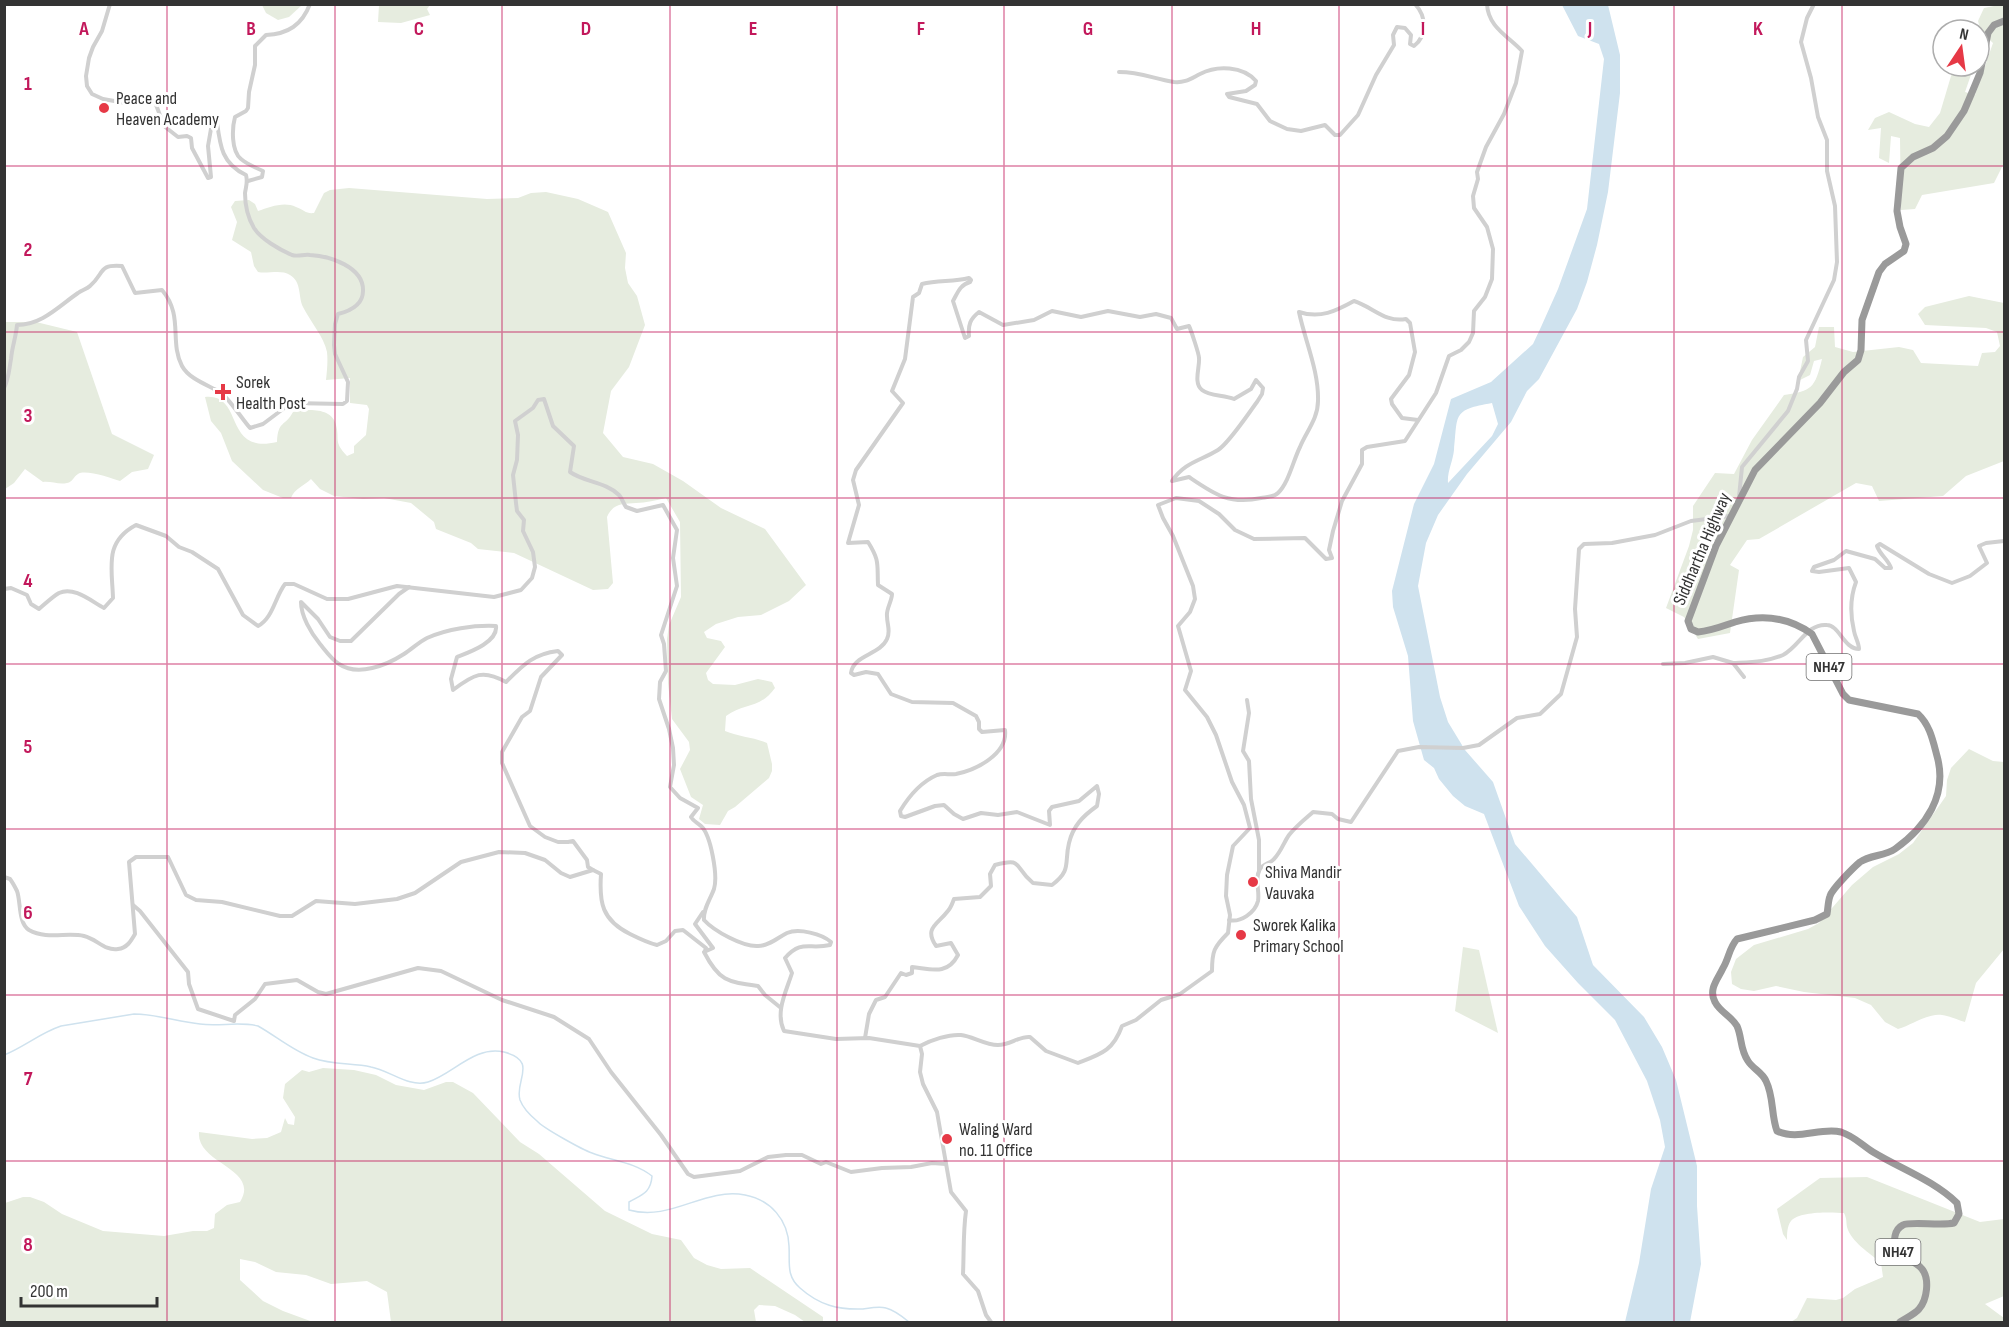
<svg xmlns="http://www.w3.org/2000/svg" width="2009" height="1327" font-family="'Sofia Sans Condensed',sans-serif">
	<rect width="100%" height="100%" fill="#fff"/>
	<g fill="#e6ecdf">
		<path d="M 262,5 L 302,5 L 289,17 L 278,20 L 266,13 Z"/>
		<path d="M 379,5 L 430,5 L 427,9 L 430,15 L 401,23 L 378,22 Z"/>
		<path d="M 1999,5 L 2004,5 L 2004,163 L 1994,183 L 1922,195 L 1915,209 L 1901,210 L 1900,138 L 1891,136 L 1889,163 L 1879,158 L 1881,128 L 1868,130 L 1875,118 L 1889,112 L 1915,124 L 1929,127 L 1940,113 L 1954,66 L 1974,66 L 1965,92 L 1975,95 L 1993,43 L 1981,32 L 1978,21 L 1984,8 Z"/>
		<path d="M 349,188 L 487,199 L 518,198 L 531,193 L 546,192 L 578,199 L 608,212 L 626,253 L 625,268 L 628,283 L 637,296 L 645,325 L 629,367 L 611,391 L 603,433 L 623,457 L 653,464 L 683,481 L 721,508 L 765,529 L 806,585 L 789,601 L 761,615 L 738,617 L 716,624 L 704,632 L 707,638 L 721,641 L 725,647 L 706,673 L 708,680 L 713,684 L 735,685 L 758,679 L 772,682 L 775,688 C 760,709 744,703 726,716 L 725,731 C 739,737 753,737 767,743 L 772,764 L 772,771 L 769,778 L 735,807 L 728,811 L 720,825 L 705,824 L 699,819 L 703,805 L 691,797 L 680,769 L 690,750 L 689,742 L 672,719 L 668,683 L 667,639 L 669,625 L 681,597 L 680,522 L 666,498 C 656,500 646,503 636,503 C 623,504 613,503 607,517 L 613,583 L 608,589 L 593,590 L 514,553 L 478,549 L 471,543 L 436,529 L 434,522 L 411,503 L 384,498 L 363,499 L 334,496 L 320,489 L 311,479 C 304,486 295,488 291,498 L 283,498 L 263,490 L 232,461 L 221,433 L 211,421 L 205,397 C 245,393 222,455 277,442 C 278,420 285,427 293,412 C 306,409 332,407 336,425 C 340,440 333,441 347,456 L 354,453 L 354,446 L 366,435 L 369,409 L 367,405 L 350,403 L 350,378 L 326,380 C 327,371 328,361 327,352 C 324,337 310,321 303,307 C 298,297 302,282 290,275 C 281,269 268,274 258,272 L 254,266 L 251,252 L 232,240 L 237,222 L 231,207 L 235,201 L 249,200 L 255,204 L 258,211 C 270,207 284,201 296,207 C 304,210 306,214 314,213 L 324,193 L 330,190 Z"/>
		<path d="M 1969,296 L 2004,303 L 2004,461 L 1966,476 L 1943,496 L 1879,501 L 1872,486 L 1856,483 L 1759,539 L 1747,540 L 1730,565 L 1739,570 L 1730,633 L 1698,639 L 1684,617 L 1666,608 L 1689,546 L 1693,530 L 1693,506 L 1715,473 L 1734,474 L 1752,440 L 1784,395 C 1812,391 1815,388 1822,359 L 1814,361 L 1810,375 L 1798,381 L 1803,357 L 1815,347 L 1819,327 L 1834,327 L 1835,347 L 1853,352 L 1899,347 L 1913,350 L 1921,363 L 1978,366 L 1982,353 L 1995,352 L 2000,346 L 1997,332 L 1986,328 L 1925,325 L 1918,314 L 1925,307 Z"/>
		<path d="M 6,322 L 36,322 L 77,332 L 112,434 L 154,455 L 148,469 L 132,472 L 120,481 C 111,478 85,469 78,474 C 73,477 73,482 67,483 C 59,485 51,481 43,482 L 25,469 L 14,483 L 5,489 Z"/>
		<path d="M 1969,749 L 1993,761 L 2004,762 L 2004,949 L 1976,983 L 1965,1022 C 1958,1020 1950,1016 1942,1015 C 1928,1013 1912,1025 1898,1029 L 1885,1022 L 1871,1005 L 1855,998 L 1804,992 L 1776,986 L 1754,991 L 1741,989 L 1732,984 L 1731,972 L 1736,959 L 1754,945 L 1808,929 L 1819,923 L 1852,885 L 1873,867 L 1899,854 L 1913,843 L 1946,796 L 1947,780 L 1951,768 Z"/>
		<path d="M 1463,947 L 1479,950 L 1498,1033 L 1455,1011 Z"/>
		<path d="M 323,1068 L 354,1070 L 376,1075 L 396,1085 L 424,1090 L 446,1082 L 453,1082 L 473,1093 L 520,1142 L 539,1154 L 605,1211 L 652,1234 L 681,1240 L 694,1258 L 707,1265 L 721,1269 L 750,1268 L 823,1317 L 823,1322 L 805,1322 L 795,1315 L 775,1306 L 759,1305 L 754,1310 L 756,1322 L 391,1322 L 387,1292 L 367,1281 L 331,1284 L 306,1275 L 276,1272 L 255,1262 L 240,1259 L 240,1280 L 263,1301 L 283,1311 L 313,1322 L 5,1322 L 5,1203 L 23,1197 L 30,1197 L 44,1202 L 62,1214 L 103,1231 L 164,1236 L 193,1231 L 207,1231 L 214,1228 L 215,1214 L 227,1205 L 240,1202 C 261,1168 196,1164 199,1132 L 252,1139 L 267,1138 L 281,1132 L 285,1118 L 288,1124 L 294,1125 L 295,1117 L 283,1098 L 285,1084 L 302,1070 L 309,1072 Z"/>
		<path d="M 1867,1177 L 1980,1222 L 2004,1219 L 2004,1296 L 1985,1304 L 2004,1318 L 2004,1322 L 1791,1322 L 1797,1318 L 1807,1298 L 1836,1300 L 1843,1298 L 1855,1289 L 1883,1277 L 1881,1263 C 1870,1253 1851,1242 1847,1227 C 1846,1221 1847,1219 1844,1213 C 1831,1212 1799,1211 1791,1221 C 1787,1226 1787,1234 1787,1240 L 1783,1234 L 1777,1209 L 1820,1178 Z"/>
	</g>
	<path fill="#cfe2ee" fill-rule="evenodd" d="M 1562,5 L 1608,5 L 1620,55 L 1620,93 L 1608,192 L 1597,245 L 1587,282 L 1577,309 L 1539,379 L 1527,391 L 1511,422 L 1467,474 L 1438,515 L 1426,543 L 1418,586 L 1440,697 L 1448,722 L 1465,750 L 1493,782 L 1515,844 L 1577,917 L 1593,965 L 1644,1017 L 1662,1047 L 1676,1080 L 1697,1166 L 1697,1206 L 1701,1264 L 1690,1322 L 1625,1322 L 1639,1263 L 1651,1189 L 1665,1147 L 1660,1120 L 1647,1081 L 1615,1020 L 1578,983 L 1545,946 L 1519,906 L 1484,814 L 1465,806 L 1453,796 L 1439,779 L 1434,768 L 1424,760 L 1413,721 L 1408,656 L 1393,607 L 1392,591 L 1414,504 L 1434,464 L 1451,399 L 1491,382 L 1533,344 L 1541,327 L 1558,289 L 1587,209 L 1604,59 L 1599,44 L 1578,36 ZM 1492,403 L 1498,424 L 1492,436 L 1448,483 C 1447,472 1453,461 1454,450 C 1458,414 1452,410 1492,403 Z"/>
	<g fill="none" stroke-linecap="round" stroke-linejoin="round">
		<path stroke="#cfe2ee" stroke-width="1.5" d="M 4,1055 C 24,1047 40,1033 61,1026 L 134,1014 C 157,1014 178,1022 200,1024 C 219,1027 238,1021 258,1026 C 276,1036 293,1051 313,1058 C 332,1065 352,1063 371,1067 C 389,1070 409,1088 428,1082 C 453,1074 475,1045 504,1052 C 539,1061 514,1081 520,1100 C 523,1108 531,1116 537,1121 C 543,1128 583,1150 592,1153 C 613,1161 634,1162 652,1176 C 651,1193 641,1195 629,1202 L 629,1210 C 671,1222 704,1187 745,1195 C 771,1200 788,1220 789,1246 C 790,1263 786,1276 800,1288 C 819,1305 838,1310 863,1309 C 870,1308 879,1306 886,1308 C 894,1310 903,1317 909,1322"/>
		<g stroke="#d0d0d0" stroke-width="4">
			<path d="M 1119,72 C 1141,72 1154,79 1174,82 C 1185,83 1190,79 1200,74 C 1217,65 1243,66 1256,81 L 1255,85 L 1246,91 L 1227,94 L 1229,97 L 1257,104 L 1270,121 L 1287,129 L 1301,131 L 1325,125 L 1335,135 L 1340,135 L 1358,115 L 1376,75 L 1394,45 L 1393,35 L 1397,27 L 1405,28 L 1411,35 L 1410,44 L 1414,46 C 1427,36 1427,17 1415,4"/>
			<path d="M 248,181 L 262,177 L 263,171 C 256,168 247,164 241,159 C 231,151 232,128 235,117 L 246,111 L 248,108 L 249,92 L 255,65 L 255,46 L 266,35 C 288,34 302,25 310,4"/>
			<path d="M 4,388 C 9,378 9,370 11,359 C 12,347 16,337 17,325 C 42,325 59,306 78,293 C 82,290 87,289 90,286 C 105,273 98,264 122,266 L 135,293 L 162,290 C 184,316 169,341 182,366 C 189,379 208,385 220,392 C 228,397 242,419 250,428 L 263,424 L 291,403 L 343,404 L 347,401 L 348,382 L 335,354 L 334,345 L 335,324 L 338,314 C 350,311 363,305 363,291 C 364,267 330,256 310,255 C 304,254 298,257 292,255 C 280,250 261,239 254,228 C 248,218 245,204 245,193 C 246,186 248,182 246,175 C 222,164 220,146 217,122 L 212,123 L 208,146 L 211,177 L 208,178 L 192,148 L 191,138 L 187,136 L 178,137 L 164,126 L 155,102 L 131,104 L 103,99 L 92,94 L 87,86 L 86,76 L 89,58 L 93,47 L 102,31 L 110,4"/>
			<path d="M 1739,497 L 1742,467 L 1788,411 L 1797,389 L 1799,377 L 1808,361 L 1806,340 L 1834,280 L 1837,262 L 1835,206 L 1827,171 L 1827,140 L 1818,117 L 1811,78 L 1801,42 L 1807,18 L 1814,4"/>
			<path d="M 409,587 L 399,594 L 351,641 L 340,641 L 330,637 L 318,619 L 301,602 C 301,616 311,633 320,644 C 325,650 332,660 339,664 C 358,677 387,665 404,654 C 412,649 419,642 427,638 C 447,629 474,625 496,626 C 498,642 470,652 457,657 L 451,679 L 453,690 C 474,674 483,669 506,682 C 523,665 533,654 558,651 L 562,655 L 541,677 L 530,711 L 522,717 L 502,752 L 502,763 L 530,826 L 545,837 L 558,842 L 568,842 L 573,841 L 587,860 L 588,867 L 593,870"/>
			<path d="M 4,589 L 11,588 L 27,595 L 31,604 L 39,609 C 45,604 52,597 59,593 C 74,586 91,601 104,608 L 113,598 C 112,567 104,542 136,525 L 166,536 L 179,547 L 192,552 L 218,569 L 243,615 L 258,626 C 273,618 275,597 285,584 L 294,584 L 327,599 L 348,599 L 397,586 L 494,597 L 521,590 L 532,578 L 535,567 L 533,552 L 523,531 L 524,520 L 517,511 L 516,503 L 513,475 L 517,460 L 518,435 L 515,421 L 533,408 L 538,400 L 544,399 L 553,426 L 574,446 L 570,472 C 584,482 606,482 619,495 C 622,498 623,503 626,507 L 637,511 L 663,505 L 677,530 L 673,558 L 677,586 L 661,635 L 664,644 L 666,671 L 660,682 L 659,699 L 669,729 L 673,748 L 674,765 L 670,787 L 680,798 L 698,808 L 691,817 C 694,822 697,822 701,826 C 711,835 718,876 714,889 C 710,900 703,909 704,920 C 714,931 743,947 758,946 C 769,946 777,938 787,933 C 799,928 822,934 831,942 L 830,945 C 809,950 802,939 785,958 L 792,973 C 786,992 775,1012 784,1031 L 836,1039 L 869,1038 L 920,1046 L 922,1054 L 920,1072 L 923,1084 L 937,1112 L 951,1192 L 966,1211 C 963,1232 964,1253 963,1274 L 978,1291 L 986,1315 L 991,1322"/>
			<path d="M 1663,664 L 1685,663 L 1713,657 L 1733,663"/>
			<path d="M 1744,677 L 1733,663 C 1751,662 1767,662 1783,655 C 1799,647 1807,623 1827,625 C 1839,625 1844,649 1859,649 C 1859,643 1855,637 1854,631 C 1850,614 1850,598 1856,582 L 1849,568 L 1819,572 L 1812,571 L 1814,567 L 1834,560 L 1846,551 L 1875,559 L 1885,568 L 1891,568 C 1888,559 1880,555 1877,546 L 1880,544 L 1929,574 L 1952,583 L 1970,576 L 1987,563 L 1979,546 L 1986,543 L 2004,541"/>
			<path d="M 1247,700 L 1249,713 L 1243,751 L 1249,761 L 1251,799 L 1259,840 L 1259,871"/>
			<path d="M 4,877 L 10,879 C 13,883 15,887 17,891 C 21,902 18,923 29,930 C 47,940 67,932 84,936 C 97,939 104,951 118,949 C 127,948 131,941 135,934 L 129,862 L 136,857 L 168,857 L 186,895 L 196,900 L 222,902 L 280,916 L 292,916 L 316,901 L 355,904 L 397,899 L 415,893 L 461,862 L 499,852 L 525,853 L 545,860 L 561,873 L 570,877 L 593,870 L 601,874 C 599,903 602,920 630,934 C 638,938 648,943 657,945 L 666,941 L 675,931 L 683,930 L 706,948 L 705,951"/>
			<path d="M 133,905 L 140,911 L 188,972 L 189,984 L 198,1009 L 234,1021 L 235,1015 L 255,999 L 265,984 L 297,980 L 318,992 L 326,994 L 418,968 L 441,971 L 502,1000 L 554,1017 L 589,1039 L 611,1072 L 661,1135 L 688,1174 L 694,1177 L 740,1171 L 768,1157 L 786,1155 L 802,1155 L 821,1164 L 826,1162 L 851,1172 L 882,1168 L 911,1167 L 932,1163 L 946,1164"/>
			<path d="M 703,912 L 695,924 L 713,948 L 704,952 C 719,981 727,982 758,986 L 765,995 L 781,1008"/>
			<path d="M 1229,920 C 1240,923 1255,913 1258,901 C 1260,891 1254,879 1260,869 C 1264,863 1270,864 1274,859 C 1281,852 1284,842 1289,835 C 1296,826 1305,819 1313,812 L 1332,814 L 1338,819 L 1351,822 L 1398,751 L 1419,747 L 1463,748 L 1479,745 L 1517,718 L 1540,714 L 1561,694 L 1577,637 L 1575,609 L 1579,549 L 1584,544 L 1612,543 L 1655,535 L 1691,521 L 1730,516"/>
			<path d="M 865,1038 L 869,1014 L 876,1000 L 885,997 L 901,973 L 906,975 L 912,973 L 912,967 C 931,969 947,976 958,955 L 951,943 L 936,946 C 924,928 937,925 947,912 C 951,908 952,904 954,899 L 980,897 L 991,886 L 990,874 L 995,865 C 1024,857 1013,867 1033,883 L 1052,885 C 1072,870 1064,863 1069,843 C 1073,826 1083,816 1097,806 L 1099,794 L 1097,786 L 1079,801 L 1052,807 L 1049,811 L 1050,825 L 1017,812 L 998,815 L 981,813 L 963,819 L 954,814 L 944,805 L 935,806 L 905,817 L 901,816 L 900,811 C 909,796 921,782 937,775 C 943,773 950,775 956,774 C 976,770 1008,754 1005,730 L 982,732 L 979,729 L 979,722 L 976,716 L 953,703 L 912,702 L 891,694 L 878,674 L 866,672 L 854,675 L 851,673 C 853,655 880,655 887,639 C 891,631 887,625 887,616 C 886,609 892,601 892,594 L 878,585 C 877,564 880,561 868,542 L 848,543 L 859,505 L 853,480 L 856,470 L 903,403 L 892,391 L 905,359 L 913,297 L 919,293 L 922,284 C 938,280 953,282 969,278 L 971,280 L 970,282 C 960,285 958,292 953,301 L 965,338 L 969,336 C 968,325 970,319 979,312 L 1003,325 L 1034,320 L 1052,311 L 1081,317 L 1108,311 L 1140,317 L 1156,314 L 1171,318 L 1177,329 L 1189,326 C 1191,330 1199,354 1199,358 C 1200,367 1193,383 1202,390 C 1209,396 1224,395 1234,399 L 1251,389 L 1256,380 L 1263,388 L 1262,394 L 1257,402 C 1248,414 1229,443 1218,450 C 1200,461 1185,462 1172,481 L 1189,477 C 1214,494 1229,505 1261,498 C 1267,497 1274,497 1278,493 C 1289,482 1293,461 1300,447 C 1306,432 1318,419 1318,401 C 1319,371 1305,341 1299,312 C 1320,319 1336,311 1354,301 C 1373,307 1385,323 1406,319 L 1410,323 L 1415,352 L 1409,375 L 1391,399 L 1392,404 L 1402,418 L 1418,420"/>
			<path d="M 920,1046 C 931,1040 949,1034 961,1035 C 972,1036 985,1045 998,1045 C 1010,1045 1019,1036 1030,1037 L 1046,1051 L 1078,1063 C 1101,1054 1113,1051 1122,1026 L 1136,1020 L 1161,1000 L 1180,994 L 1212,971 C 1212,951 1214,947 1228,933 L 1230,915 L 1226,896 L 1227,875 L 1233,846 L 1250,828 L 1244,805 L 1232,782 L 1216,735 L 1207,717 L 1185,690 L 1191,671 L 1178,626 L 1190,612 L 1195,599 L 1193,586 L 1173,536 L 1163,518 L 1158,505 L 1176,498 L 1199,501 L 1219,514 L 1235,530 L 1254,539 L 1305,538 L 1326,559 L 1332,558 L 1329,550 L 1333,531 L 1342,501 L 1362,464 L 1362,450 L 1367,447 L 1405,441 L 1436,393 L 1449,356 L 1461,350 L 1469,342 L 1473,333 L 1474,311 L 1485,297 L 1492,279 L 1493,249 L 1487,227 L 1474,208 L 1473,196 L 1478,179 L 1477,172 L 1486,147 L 1504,114 L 1516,83 L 1522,51 C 1508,36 1488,27 1487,4"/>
		</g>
		<path stroke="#9a9a9a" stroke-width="7" d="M 1900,1322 C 1906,1318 1915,1314 1919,1309 C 1927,1300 1930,1279 1922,1269 C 1913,1257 1891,1259 1895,1236 C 1896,1231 1899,1227 1903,1225 C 1910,1221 1941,1226 1954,1223 L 1959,1214 L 1957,1203 C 1933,1180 1901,1169 1873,1152 C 1863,1146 1854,1136 1841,1132 C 1820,1127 1798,1141 1777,1131 C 1771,1115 1774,1097 1766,1081 C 1762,1072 1753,1069 1748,1061 C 1740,1050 1742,1037 1737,1026 C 1731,1016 1720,1012 1715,1002 C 1708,989 1718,979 1723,968 C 1729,958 1729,948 1737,939 L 1815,920 L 1827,914 C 1828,909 1828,901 1830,896 C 1832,889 1854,867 1860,862 C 1870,855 1885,856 1895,849 C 1926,827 1948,795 1937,756 C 1933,741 1930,725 1918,714 L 1849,700 L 1843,694 L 1812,634 C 1788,617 1762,614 1735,622 C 1723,626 1711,631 1698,632 L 1691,629 L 1688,621 L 1716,546 L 1755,470 L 1820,403 L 1844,372 L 1858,360 L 1861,350 L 1862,320 L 1879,272 L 1885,264 L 1904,251 L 1906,244 L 1900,227 L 1897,211 L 1901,168 L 1913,157 L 1933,148 L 1947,136 L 1964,111 L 1973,90 L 1980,73 L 1988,33 L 1994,25 L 2004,21"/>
	</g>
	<path fill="none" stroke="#c2185b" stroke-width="1.5" stroke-opacity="0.55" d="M 167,4 L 167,1322M 335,4 L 335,1322M 502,4 L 502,1322M 670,4 L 670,1322M 837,4 L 837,1322M 1004,4 L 1004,1322M 1172,4 L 1172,1322M 1339,4 L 1339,1322M 1507,4 L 1507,1322M 1674,4 L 1674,1322M 1842,4 L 1842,1322M 4,166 L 2004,166M 4,332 L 2004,332M 4,498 L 2004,498M 4,664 L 2004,664M 4,829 L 2004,829M 4,995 L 2004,995M 4,1161 L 2004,1161"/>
	<g fill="#e63946" stroke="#fff" stroke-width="2">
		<circle cx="104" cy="108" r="6"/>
		<path d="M220 383h6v6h6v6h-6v6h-6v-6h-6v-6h6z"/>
		<circle cx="1253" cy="882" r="6"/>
		<circle cx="1241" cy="935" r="6"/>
		<circle cx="947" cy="1139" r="6"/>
	</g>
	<g text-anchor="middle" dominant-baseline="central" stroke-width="6" stroke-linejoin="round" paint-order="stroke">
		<g fill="#fff" stroke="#707070" stroke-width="1.5">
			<rect x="1806.5" y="654" width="45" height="26" rx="4.5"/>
			<rect x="1875.5" y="1239" width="45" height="26" rx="4.5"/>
		</g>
		<g font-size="16" font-weight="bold" fill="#333">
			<text x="1829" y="667">NH47</text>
			<text x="1898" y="1252">NH47</text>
		</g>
		<g font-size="18" fill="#333" stroke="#fff" text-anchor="start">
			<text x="116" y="98">Peace and<tspan x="116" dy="21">Heaven Academy</tspan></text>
			<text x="236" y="382">Sorek<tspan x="236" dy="21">Health Post</tspan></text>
			<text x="1265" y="872">Shiva Mandir<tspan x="1265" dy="21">Vauvaka</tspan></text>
			<text x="1253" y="925">Sworek Kalika<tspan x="1253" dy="21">Primary School</tspan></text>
			<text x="959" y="1129">Waling Ward<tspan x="959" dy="21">no. 11 Office</tspan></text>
		</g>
		<g font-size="18" fill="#333" stroke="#fff">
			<text transform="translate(1702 549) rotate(-67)">Siddhartha Highway</text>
		</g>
	</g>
	<g font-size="20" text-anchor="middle" font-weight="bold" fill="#c2185b" stroke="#fff" stroke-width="6" stroke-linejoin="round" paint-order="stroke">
		<text x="84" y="35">A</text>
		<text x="251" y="35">B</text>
		<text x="419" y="35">C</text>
		<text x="586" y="35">D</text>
		<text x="753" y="35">E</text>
		<text x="921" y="35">F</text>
		<text x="1088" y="35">G</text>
		<text x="1256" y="35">H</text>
		<text x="1423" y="35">I</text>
		<text x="1590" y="35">J</text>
		<text x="1758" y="35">K</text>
		<text x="28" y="90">1</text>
		<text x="28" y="256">2</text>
		<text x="28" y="422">3</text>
		<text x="28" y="587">4</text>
		<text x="28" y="753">5</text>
		<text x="28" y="919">6</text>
		<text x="28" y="1085">7</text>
		<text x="28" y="1251">8</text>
	</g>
	<rect width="2009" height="1327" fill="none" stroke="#333333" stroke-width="12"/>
	<g transform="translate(1961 48) rotate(13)"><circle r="28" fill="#ffffff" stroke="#adadad" stroke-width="1.5"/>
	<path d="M0-4.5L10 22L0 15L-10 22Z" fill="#e63946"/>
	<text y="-9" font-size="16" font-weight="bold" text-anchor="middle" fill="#333333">N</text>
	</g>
	<path d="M21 1297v9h136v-9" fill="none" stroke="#333333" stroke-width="3"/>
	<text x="30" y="1297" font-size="18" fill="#333333" stroke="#ffffff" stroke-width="4.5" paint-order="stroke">200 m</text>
</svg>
